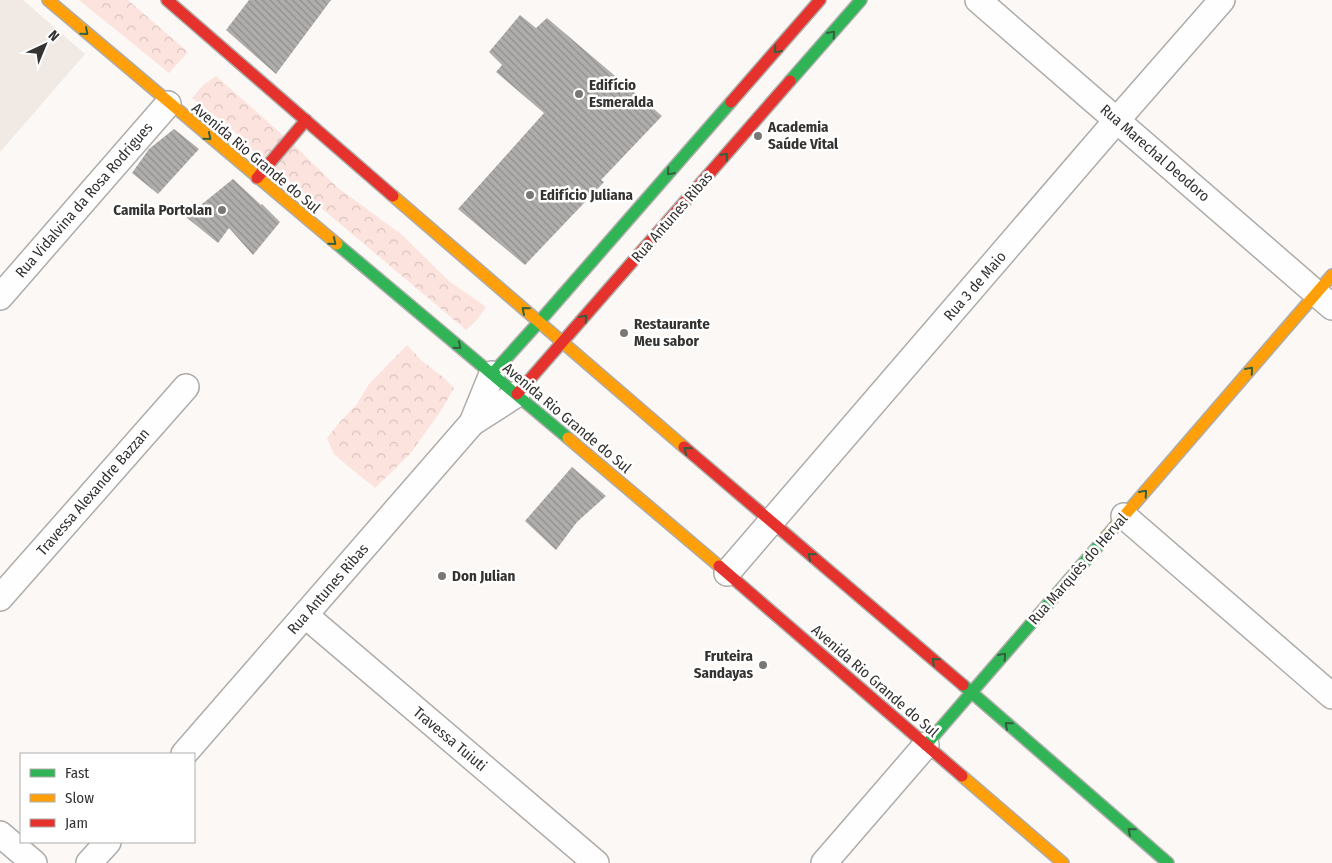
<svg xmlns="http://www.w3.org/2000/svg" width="1332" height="863" font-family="'Fira Sans Condensed',sans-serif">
	<defs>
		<pattern id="park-crowns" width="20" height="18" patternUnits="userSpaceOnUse" patternTransform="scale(1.25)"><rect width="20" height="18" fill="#fde3de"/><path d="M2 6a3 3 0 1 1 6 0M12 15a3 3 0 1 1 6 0" fill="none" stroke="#d9c3bf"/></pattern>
		<pattern id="building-back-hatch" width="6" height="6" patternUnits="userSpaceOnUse" patternTransform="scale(1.25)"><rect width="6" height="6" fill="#b0aeac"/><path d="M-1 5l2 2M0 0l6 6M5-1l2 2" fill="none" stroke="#908e8d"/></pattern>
	</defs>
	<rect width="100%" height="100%" fill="#fbf8f5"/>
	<path fill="#f1eae4" d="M 0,0 L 23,0 L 85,54 L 0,152 Z"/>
	<g fill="url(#park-crowns)">
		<path d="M 79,0 L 128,0 L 188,52 L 169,73 Z"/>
		<path d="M 216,76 L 285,137 L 263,162 L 233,130 L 192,98 L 203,85 Z"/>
		<path d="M 289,140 L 338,188 L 401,234 L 449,281 L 486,307 L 476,321 L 466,330 L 274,168 Z"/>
		<path d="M 407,345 L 422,361 L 443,377 L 454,388 L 442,409 L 410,454 L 375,488 L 349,467 L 334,454 L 327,438 L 339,423 L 357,404 L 369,384 Z"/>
	</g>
	<g fill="url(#building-back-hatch)">
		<path d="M 249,0 L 331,0 L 276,74 L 226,30 Z"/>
		<path d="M 520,15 L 536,28 L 547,18 L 662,116 L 601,180 L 604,182 L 525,265 L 458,209 L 544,113 L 496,72 L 502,65 L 489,52 Z"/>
		<path d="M 174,129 L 199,149 L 158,194 L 132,173 L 149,149 Z"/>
		<path d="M 233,179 L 261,205 L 262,204 L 280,222 L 253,255 L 229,228 L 218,243 L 186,217 Z"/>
		<path d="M 572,467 L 606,496 L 577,522 L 556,550 L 525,521 Z"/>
	</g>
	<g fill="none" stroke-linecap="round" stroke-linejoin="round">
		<g stroke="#adacaa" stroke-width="28">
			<g id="street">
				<path d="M 978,0 L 1332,307"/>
				<path d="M 0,297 L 168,104"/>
				<path d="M 472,423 L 492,374"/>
				<path d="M 1124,516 L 1332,696"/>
				<path d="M 727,573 L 1117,120 L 1222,0"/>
				<path d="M 0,598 L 186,387"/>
				<path d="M 305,615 L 596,863"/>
				<path d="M 184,754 L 472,423 L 517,394"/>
				<path d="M 0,834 L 34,863"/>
				<path d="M 89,863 L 108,842"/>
				<path d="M 824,863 L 926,745"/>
			</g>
		</g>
		<g stroke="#adacaa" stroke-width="14">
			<g id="fast">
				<path d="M 790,81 L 861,0"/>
				<path d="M 337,244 L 568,438"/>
				<path d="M 492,374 L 539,322 L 731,102"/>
				<path d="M 963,685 L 1168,863"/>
				<path d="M 926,745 L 1105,538"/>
			</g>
		</g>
		<g stroke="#adacaa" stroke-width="14">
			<g id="slow">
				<path d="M 48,0 L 337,244"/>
				<path d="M 393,196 L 684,447"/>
				<path d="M 568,438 L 719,566"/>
				<path d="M 1105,538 L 1332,275"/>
				<path d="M 962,776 L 1063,863"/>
			</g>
		</g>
		<g stroke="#adacaa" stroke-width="14">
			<g id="jam">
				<path d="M 167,0 L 393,196"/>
				<path d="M 731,102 L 820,0"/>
				<path d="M 257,178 L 306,120"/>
				<path d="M 517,394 L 790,81"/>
				<path d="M 684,447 L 963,685"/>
				<path d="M 719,566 L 962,776"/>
			</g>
		</g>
		<use href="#street" stroke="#fefefe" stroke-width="25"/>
		<use href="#fast" stroke="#30b455" stroke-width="11"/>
		<use href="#slow" stroke="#ff9f0a" stroke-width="11"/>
		<use href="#jam" stroke="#e5322d" stroke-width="11"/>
	</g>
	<defs><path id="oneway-chevron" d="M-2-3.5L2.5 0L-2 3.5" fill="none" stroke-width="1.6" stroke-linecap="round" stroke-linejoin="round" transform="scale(1.25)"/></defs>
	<g stroke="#33603e">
		<use href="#oneway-chevron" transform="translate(85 32) rotate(41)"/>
		<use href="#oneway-chevron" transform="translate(832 34) rotate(-49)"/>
		<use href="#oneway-chevron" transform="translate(777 50) rotate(131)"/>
		<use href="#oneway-chevron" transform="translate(208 137) rotate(40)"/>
		<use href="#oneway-chevron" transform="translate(725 156) rotate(-49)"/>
		<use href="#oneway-chevron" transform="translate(670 172) rotate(131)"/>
		<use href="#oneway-chevron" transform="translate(333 242) rotate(40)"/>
		<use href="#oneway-chevron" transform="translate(525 310) rotate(-139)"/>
		<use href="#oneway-chevron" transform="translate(584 318) rotate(-49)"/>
		<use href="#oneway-chevron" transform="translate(458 346) rotate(40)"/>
		<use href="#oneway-chevron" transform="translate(1250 370) rotate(-49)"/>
		<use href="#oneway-chevron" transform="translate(687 450) rotate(-140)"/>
		<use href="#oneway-chevron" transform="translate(1144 493) rotate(-49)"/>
		<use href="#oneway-chevron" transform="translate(811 556) rotate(-139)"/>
		<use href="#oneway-chevron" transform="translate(1003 656) rotate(-49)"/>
		<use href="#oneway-chevron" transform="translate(935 661) rotate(-139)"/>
		<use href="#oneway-chevron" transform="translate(1008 725) rotate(-139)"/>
		<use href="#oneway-chevron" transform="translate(1131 831) rotate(-139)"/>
	</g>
	<g fill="#7a7876" stroke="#fff" stroke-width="2">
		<circle cx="579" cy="94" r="5"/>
		<circle cx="758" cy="136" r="5"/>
		<circle cx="530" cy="195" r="5"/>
		<circle cx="222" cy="210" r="5"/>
		<circle cx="624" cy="333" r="5"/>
		<circle cx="442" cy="576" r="5"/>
		<circle cx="763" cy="665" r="5"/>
	</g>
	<g text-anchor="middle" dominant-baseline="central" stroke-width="5" stroke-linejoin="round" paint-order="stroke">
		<g font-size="15" font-weight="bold" fill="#353331" stroke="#fff" text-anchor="start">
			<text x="589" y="85">Edifício<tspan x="589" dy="17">Esmeralda</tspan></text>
			<text x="768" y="127">Academia<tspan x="768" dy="17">Saúde Vital</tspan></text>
			<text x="540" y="195">Edifício Juliana</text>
			<text x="212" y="210" text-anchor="end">Camila Portolan</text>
			<text x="634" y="324">Restaurante<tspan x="634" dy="17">Meu sabor</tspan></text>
			<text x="452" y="576">Don Julian</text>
			<text x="753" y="656" text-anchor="end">Fruteira<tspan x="753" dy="17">Sandayas</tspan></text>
		</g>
		<g font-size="15" fill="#353331" stroke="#fff">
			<text transform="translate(1155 153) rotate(41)">Rua Marechal Deodoro</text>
			<text transform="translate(256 158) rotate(40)">Avenida Rio Grande do Sul</text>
			<text transform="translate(84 200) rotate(-49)">Rua Vidalvina da Rosa Rodrigues</text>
			<text transform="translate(672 217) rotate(-49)">Rua Antunes Ribas</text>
			<text transform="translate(975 286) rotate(-49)">Rua 3 de Maio</text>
			<text transform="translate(567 418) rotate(40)">Avenida Rio Grande do Sul</text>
			<text transform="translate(93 492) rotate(-49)">Travessa Alexandre Bazzan</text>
			<text transform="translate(1078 569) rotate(-49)">Rua Marquês do Herval</text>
			<text transform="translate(328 589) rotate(-49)">Rua Antunes Ribas</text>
			<text transform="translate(875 681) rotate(41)">Avenida Rio Grande do Sul</text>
			<text transform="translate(450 739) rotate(40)">Travessa Tuiuti</text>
		</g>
	</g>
	<rect x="20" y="753" width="175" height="90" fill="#ffffff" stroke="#aeadad"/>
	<rect x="30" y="769" width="25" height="8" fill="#30b455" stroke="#aeadad"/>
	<text x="65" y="778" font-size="15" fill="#353331">Fast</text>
	<rect x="30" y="794" width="25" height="8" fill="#ff9f0a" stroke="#aeadad"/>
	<text x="65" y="803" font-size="15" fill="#353331">Slow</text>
	<rect x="30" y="819" width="25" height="8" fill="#e5322d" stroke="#aeadad"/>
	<text x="65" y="828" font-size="15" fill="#353331">Jam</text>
	<g transform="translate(45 45) rotate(44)" stroke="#ffffff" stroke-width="4" paint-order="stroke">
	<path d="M0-4L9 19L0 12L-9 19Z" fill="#353331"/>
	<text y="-8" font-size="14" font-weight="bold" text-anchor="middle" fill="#353331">N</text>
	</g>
</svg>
